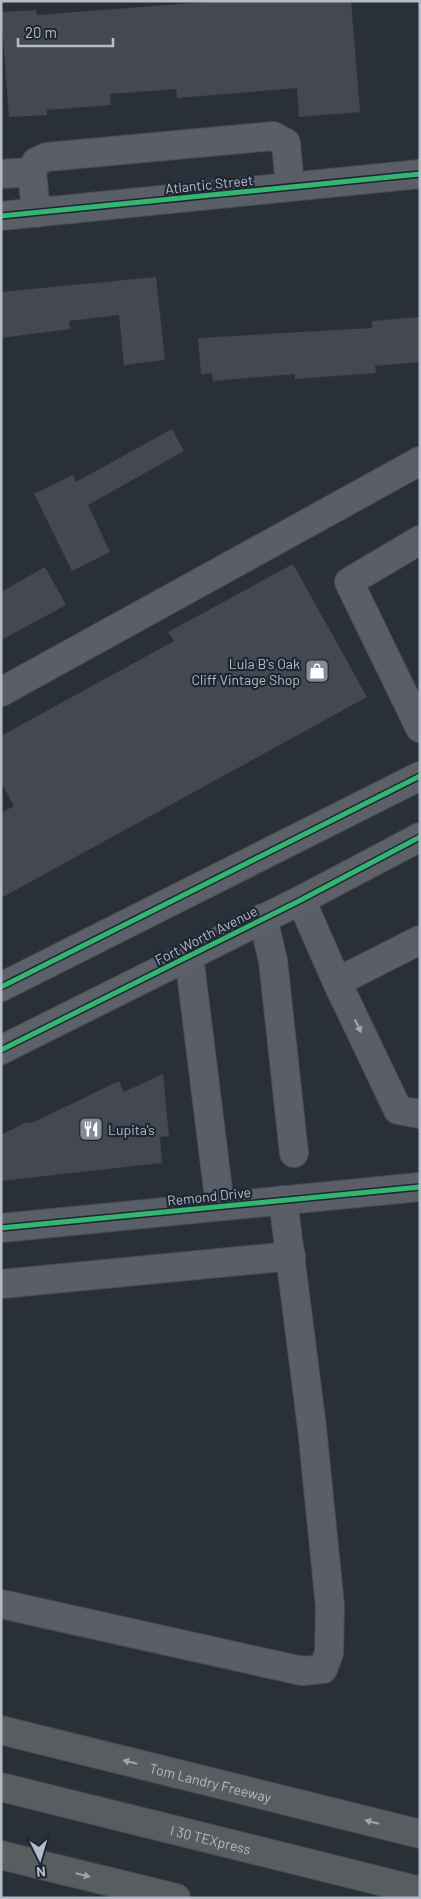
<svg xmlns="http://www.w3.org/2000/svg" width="421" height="1899" font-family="Barlow,sans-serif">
	<rect width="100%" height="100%" fill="#2a3038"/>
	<g fill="#444950">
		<path d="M 220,1 L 351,1 L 360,112 L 299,117 L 297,88 L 177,98 L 176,89 L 110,94 L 111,105 L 47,110 L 47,115 L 9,117 L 1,12 L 36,10 L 37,15 Z"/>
		<path d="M 156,277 L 165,360 L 124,365 L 119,315 L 69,321 L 70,329 L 1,338 L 1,292 Z"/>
		<path d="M 420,317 L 420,362 L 375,366 L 376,373 L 295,379 L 295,374 L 213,381 L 212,373 L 201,374 L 198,338 L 372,328 L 372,321 Z"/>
		<path d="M 172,429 L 184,451 L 88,505 L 110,552 L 72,571 L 34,494 L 73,475 L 76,482 Z"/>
		<path d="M 293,564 L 367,697 L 1,898 L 1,813 L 14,806 L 1,782 L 1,736 L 174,641 L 168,632 Z"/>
		<path d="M 45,567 L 66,605 L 1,640 L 1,592 Z"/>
		<path d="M 163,1074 L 169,1136 L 160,1137 L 162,1163 L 1,1181 L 1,1135 L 25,1123 L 34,1122 L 119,1081 L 124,1092 Z"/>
	</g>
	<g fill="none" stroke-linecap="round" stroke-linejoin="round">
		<g stroke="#484c53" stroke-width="30">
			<g id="minor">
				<path d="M 1,174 L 32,172"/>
				<path d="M 36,213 L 32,172 L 36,162 L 47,157 L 273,136 L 286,143 L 290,187"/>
				<path d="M 1,216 L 420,174"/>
				<path d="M 420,540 L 349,582 L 420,728"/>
				<path d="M 1,692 L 420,461"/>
				<path d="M 301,900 L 337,982 L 420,940"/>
				<path d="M 263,918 L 273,961 L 294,1153"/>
				<path d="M 189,956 L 220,1206"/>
				<path d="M 337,982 L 398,1110 L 420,1114"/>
				<path d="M 1,1228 L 420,1187"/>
				<path d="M 1,1284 L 291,1256"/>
				<path d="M 1,1604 L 302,1671 L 323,1669 L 329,1653 L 330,1606 L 312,1428 L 283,1200"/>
			</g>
		</g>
		<g stroke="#484c55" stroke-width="30">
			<g id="major">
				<path d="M 1,987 L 420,776"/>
				<path d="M 1,1050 L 301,900 L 420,837"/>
			</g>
		</g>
		<g stroke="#474c53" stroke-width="30">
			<g id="highway">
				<path id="s1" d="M 1,1730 L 420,1834"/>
				<path id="s2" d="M 1,1787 L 420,1891"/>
				<path d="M 1,1855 L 176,1898"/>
			</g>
		</g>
		<use href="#minor" stroke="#5a5e66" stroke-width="28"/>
		<use href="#major" stroke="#5c6168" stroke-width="28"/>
		<use href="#highway" stroke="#5a5d60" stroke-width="28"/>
		<g stroke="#1d2633" stroke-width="8">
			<g id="cycleway">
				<path d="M 1,216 L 420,174"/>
				<path d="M 1,987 L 420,776"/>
				<path d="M 1,1050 L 301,900 L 420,837"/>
				<path d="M 1,1228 L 420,1187"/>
			</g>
		</g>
		<use href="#cycleway" stroke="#33b770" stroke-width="5"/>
	</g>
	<defs><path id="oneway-solid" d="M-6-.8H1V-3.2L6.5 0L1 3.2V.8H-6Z" transform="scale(1.25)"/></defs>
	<use fill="#a2a9b5" href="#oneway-solid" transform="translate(358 1026) rotate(65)"/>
	<g fill="#9ea4af">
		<use href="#oneway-solid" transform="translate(130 1762) rotate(-166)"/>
		<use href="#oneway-solid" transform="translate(372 1822) rotate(-166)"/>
		<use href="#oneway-solid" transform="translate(83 1875) rotate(14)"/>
	</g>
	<defs>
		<g id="shop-square" transform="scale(1.25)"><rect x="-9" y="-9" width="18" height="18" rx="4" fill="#848b96" stroke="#1d2633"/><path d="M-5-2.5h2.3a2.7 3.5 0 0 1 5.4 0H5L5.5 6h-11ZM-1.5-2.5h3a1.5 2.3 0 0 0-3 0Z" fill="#fff"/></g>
		<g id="restaurant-square" transform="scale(1.25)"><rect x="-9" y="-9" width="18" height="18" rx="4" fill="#848b96" stroke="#1d2633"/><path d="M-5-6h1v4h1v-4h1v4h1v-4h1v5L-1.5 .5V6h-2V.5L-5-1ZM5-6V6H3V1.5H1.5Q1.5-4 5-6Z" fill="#fff"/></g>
	</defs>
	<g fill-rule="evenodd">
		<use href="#shop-square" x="317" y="671"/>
		<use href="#restaurant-square" x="91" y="1129"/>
	</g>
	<g text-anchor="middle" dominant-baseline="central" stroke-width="4.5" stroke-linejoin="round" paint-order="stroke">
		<g font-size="14" fill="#b4bcc9" stroke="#1d2633">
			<text transform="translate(209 184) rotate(-6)">Atlantic Street</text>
			<text transform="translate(206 935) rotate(-27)">Fort Worth Avenue</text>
			<text transform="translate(209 1196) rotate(-6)">Remond Drive</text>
			<text stroke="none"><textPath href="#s1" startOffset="216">Tom Landry Freeway</textPath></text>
			<text stroke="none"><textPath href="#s2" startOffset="216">I 30 TEXpress</textPath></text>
		</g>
		<g font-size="14" fill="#b4bcc9" stroke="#1d2633" text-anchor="end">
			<text x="300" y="663">Lula B's Oak<tspan x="300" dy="16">Cliff Vintage Shop</tspan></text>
			<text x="108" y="1129" text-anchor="start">Lupita's</text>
		</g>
	</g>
	<rect width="421" height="1899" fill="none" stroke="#b4bcc9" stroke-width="5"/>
	<g transform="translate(40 1859) rotate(175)" stroke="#1d2633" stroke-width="4" paint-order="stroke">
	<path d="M0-4L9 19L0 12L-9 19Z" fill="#b4bcc9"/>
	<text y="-8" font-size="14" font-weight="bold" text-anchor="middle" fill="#b4bcc9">N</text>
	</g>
	<path d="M18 38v8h95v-8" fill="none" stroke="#b4bcc9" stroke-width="2.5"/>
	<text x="25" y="38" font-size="15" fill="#b4bcc9" stroke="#1d2633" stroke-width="4" paint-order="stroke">20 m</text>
</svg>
